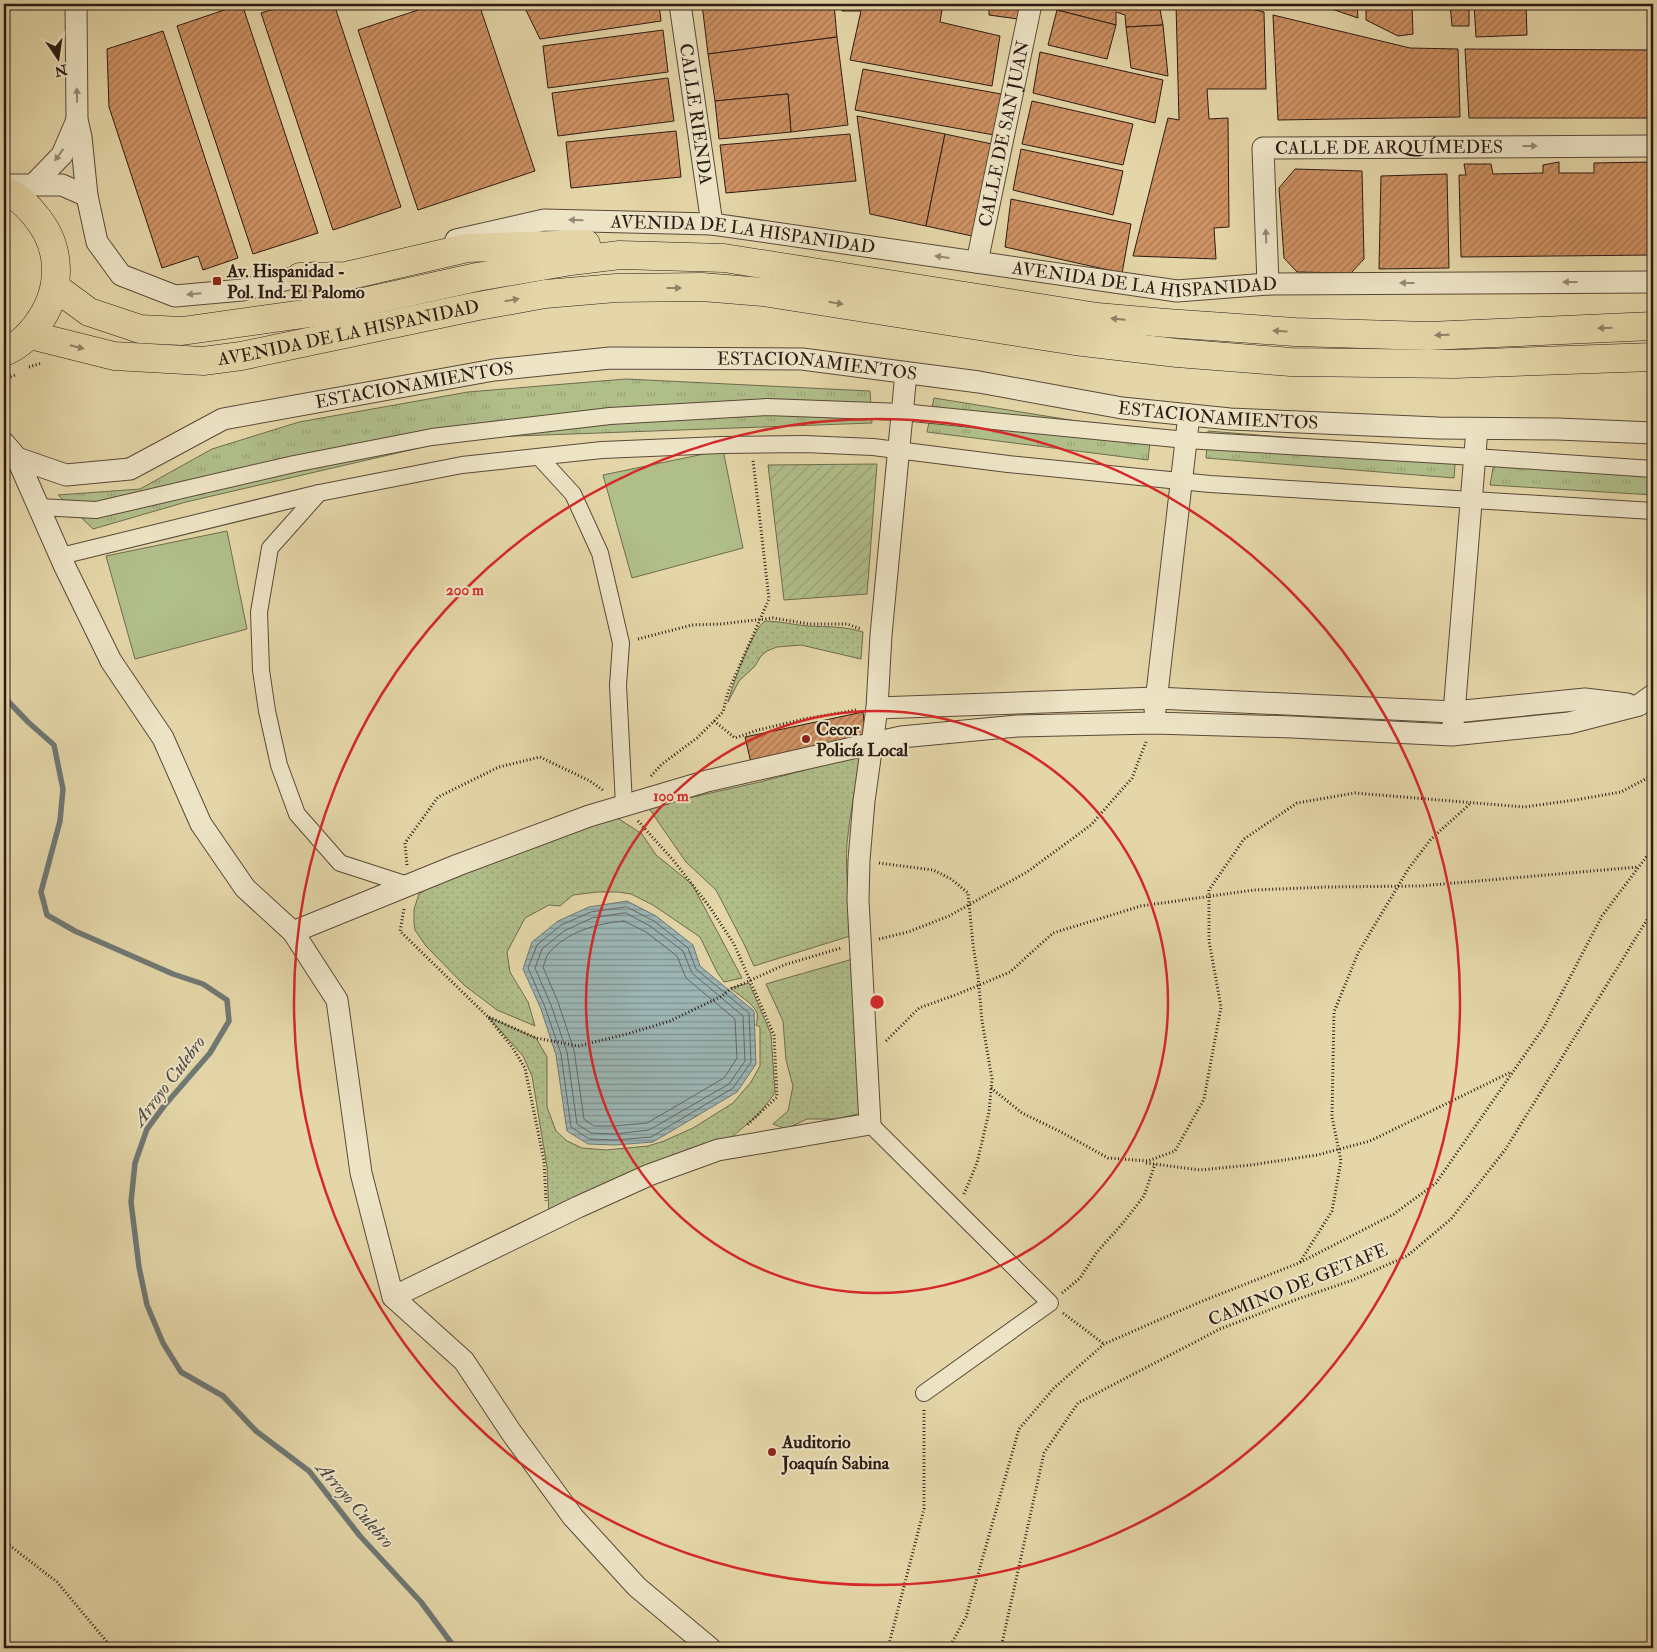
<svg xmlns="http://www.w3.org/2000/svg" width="1657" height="1652" font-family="'IM FELL Double Pica',serif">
	<defs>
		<pattern id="grass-dots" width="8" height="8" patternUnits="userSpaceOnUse" patternTransform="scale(1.25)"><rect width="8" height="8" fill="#b0be8a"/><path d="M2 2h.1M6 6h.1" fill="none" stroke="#98a376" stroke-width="1.8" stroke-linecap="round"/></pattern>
		<pattern id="park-tufts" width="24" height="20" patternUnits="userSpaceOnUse" patternTransform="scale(1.25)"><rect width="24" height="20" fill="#b0be8a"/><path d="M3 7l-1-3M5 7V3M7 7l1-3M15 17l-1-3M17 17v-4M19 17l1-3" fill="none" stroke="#98a376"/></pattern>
		<pattern id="garden-furrows" width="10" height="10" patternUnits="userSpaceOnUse" patternTransform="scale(1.25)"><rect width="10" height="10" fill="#b0be8a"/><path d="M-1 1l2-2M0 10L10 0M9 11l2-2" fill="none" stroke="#98a376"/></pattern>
		<pattern id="water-rules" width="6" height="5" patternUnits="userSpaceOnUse" patternTransform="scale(1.25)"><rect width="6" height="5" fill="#9cb6b5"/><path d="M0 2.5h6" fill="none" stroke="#7f9392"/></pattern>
		<pattern id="building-hatch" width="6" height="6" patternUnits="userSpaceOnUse" patternTransform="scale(1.25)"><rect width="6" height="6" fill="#cf9263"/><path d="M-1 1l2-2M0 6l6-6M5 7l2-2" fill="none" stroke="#a87650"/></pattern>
	</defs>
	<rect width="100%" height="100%" fill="#e4d6a8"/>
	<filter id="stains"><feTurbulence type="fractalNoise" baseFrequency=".004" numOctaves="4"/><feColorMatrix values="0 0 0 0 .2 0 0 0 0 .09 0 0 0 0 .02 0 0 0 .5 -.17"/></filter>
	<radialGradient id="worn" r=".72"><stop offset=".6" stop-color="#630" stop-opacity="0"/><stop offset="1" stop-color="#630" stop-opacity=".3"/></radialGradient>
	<g fill="url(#grass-dots)" stroke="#6e6c4e">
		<path d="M 765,621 C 780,621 794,625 808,626 C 829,627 843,626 863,632 L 861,659 L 801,645 L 777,647 L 767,651 L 761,656 L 755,666 L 739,681 L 728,702 C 732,686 753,628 765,621 Z"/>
		<path d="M 861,755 C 856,784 850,813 847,843 C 845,874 850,905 850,936 L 754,966 L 745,946 L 716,890 L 686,862 L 648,807 L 760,782 Z"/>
		<path d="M 613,815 L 642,834 L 656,855 L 692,884 L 742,978 L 724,982 L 717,972 L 700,937 L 653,905 L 631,894 L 618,892 L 597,892 L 573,895 L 560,906 L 549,905 L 525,918 L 507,952 L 510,972 L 528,1002 L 535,1026 L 497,1010 L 464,985 L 426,946 L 415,930 L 414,923 L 414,909 L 419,894 L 436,882 Z"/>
		<path d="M 853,959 L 862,1113 L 836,1119 L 807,1119 L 786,1129 L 773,1124 L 788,1111 L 793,1086 L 786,1060 L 783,1021 L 766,984 Z"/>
		<path d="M 749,983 L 771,1034 L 775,1093 L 758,1115 L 721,1146 L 549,1218 L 547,1167 L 532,1076 L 523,1056 L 488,1017 L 536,1038 L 547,1057 L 547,1107 L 556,1131 L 567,1141 L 582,1148 L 606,1150 L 648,1146 L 664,1141 L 693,1128 L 733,1103 L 751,1082 L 760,1066 L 760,1027 L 756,1025 C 757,1021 758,1017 757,1013 C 755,1005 736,993 730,988 Z"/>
	</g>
	<g fill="url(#park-tufts)" stroke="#6e6c4e">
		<path d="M 626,379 L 870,391 L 872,423 L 462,438 L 186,502 L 93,529 L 58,495 L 140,489 L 212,449 L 299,422 L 468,392 Z"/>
		<path d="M 934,398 L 1151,433 L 1148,460 L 927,432 Z"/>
		<path d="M 1208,431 L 1456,451 L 1454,478 L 1206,458 Z"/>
		<path d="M 1495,457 L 1653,467 L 1653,495 L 1490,485 Z"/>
	</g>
	<path fill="url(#garden-furrows)" stroke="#6e6c4e" d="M 877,464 L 867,594 L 784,600 L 768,465 Z"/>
	<g fill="#b0be8a" stroke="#6e6c4e">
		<path d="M 723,450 L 743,548 L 632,578 L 603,475 Z"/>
		<path d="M 227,531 L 247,629 L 135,659 L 106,556 Z"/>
	</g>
	<path fill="url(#water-rules)" stroke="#6f7874" d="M 627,901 L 656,916 L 693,945 L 700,966 L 754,1011 L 756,1064 L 737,1092 L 653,1142 L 615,1145 L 588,1144 L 567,1131 L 556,1055 L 541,1009 L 523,969 L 532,942 L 558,921 L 589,907 Z"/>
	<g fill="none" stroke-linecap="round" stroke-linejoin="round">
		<g stroke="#646864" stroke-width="1">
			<path d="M 627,907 L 654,921 L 688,948 L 696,969 L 749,1013 L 751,1062 L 733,1088 L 651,1137 L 615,1140 L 589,1139 L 571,1127 L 561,1054 L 545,1007 L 528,968 L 537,945 L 561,925 L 591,912 Z"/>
			<path d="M 626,913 L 650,926 L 683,951 L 692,973 L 743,1016 L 745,1061 L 729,1084 L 649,1130 L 615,1134 L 591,1133 L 577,1124 L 567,1052 L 551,1005 L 535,968 L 542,949 L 564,931 L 592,918 Z"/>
			<path d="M 624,921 L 646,932 L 677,956 L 686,978 L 735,1019 L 737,1058 L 724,1078 L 647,1123 L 615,1126 L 594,1126 L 584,1119 L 574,1050 L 558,1002 L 543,967 C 545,963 546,956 549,953 C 566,932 598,923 624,921 Z"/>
		</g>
		<path stroke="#6f7874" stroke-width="5.5" d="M 4,697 L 28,722 L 54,745 L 63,789 L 60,821 L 41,892 L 47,915 L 75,931 L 173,974 L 203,984 L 227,1000 L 229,1021 L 210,1053 L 164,1106 L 147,1129 L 135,1163 L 131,1202 L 139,1267 L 147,1305 L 163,1343 L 181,1372 L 223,1396 L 256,1431 L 309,1471 L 360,1536 L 421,1602 L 455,1648"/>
	</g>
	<g fill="url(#building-hatch)" stroke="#2c1a13">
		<path d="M 242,4 L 318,233 L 253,254 L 177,26 Z"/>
		<path d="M 290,4 L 334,4 L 401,207 L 333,230 L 261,13 Z"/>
		<path d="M 436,4 L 479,4 L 535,171 L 418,210 L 358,30 Z"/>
		<path d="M 523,4 L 659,4 L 661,21 L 540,39 Z"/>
		<path d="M 702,4 L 834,4 L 837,37 L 708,54 Z"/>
		<path d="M 843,4 L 943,4 L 940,22 L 1000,36 L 992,86 L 850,60 L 861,11 L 842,11 Z"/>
		<path d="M 971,4 L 1020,4 L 1018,19 L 989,15 L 989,8 Z"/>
		<path d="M 1058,4 L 1159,4 L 1163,25 L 1126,27 L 1125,15 L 1116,12 L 1116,25 L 1057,10 Z"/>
		<path d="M 1176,4 L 1231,4 L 1264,12 L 1266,89 L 1207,89 L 1209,119 L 1228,118 L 1229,227 L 1214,228 L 1216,259 L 1133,256 L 1168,118 L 1179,120 Z"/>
		<path d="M 1317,4 L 1357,4 L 1358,18 Z"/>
		<path d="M 1366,4 L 1412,4 L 1413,34 L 1398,36 L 1366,20 Z"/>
		<path d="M 1450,4 L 1469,4 L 1469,26 L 1452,26 Z"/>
		<path d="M 1474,4 L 1526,4 L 1527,35 L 1476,37 Z"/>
		<path d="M 1057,10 L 1116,25 L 1107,59 L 1048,45 Z"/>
		<path d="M 1273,15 L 1410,48 L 1458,49 L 1460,117 L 1278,120 Z"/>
		<path d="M 1163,25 L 1168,76 L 1131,68 L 1126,27 Z"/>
		<path d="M 663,30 L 668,72 L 548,88 L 543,46 Z"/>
		<path d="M 163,31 L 238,258 L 203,270 L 198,256 L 162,268 L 109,107 L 107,49 Z"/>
		<path d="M 837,37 L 848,125 L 791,132 L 788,94 L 715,101 L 708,54 Z"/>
		<path d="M 1465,49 L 1652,50 L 1653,118 L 1469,118 Z"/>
		<path d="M 1040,52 L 1163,80 L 1155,123 L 1033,93 Z"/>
		<path d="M 863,69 L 1001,94 L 994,135 L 855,110 Z"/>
		<path d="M 668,78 L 674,121 L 558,136 L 552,93 Z"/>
		<path d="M 788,94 L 791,132 L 719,139 L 715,101 Z"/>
		<path d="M 1032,101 L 1133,124 L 1123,165 L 1022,144 Z"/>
		<path d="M 857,116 L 945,134 L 926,226 L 870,214 Z"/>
		<path d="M 676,131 L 681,177 L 571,188 L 566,142 Z"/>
		<path d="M 850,134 L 856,181 L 726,193 L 720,145 Z"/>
		<path d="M 945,134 L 992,144 L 972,236 L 926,226 Z"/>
		<path d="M 1021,149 L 1123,171 L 1113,215 L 1013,190 Z"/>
		<path d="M 1559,162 L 1559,173 L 1594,173 L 1594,163 L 1653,162 L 1653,255 L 1461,257 L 1459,175 L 1466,175 L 1464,164 L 1491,164 L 1493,174 L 1543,173 L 1543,165 Z"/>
		<path d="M 1295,169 L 1362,171 L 1364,259 L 1351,273 L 1297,272 L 1284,258 L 1279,188 Z"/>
		<path d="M 1447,174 L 1449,268 L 1379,269 L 1381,176 Z"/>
		<path d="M 1011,199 L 1131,224 L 1122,273 L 1005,247 Z"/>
		<path d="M 863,712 L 866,740 L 751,763 L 745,737 Z"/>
	</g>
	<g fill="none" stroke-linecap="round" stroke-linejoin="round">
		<g stroke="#5a4938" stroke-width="18">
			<g id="pedestrian">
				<path d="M 539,457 L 573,494 L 600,553 L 621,643 L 618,685 L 624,805"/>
				<path d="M 319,493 L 270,548 L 259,612 L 261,670 L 267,711 L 279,765 L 297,814 L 340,863 L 408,885"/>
				<path d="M 39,507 L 96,510 L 294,464 L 432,437 L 610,416 L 767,407 L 902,412 L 1186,440 L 1475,457 L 1653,469"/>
				<path d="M 61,556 L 319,493 L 462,465 L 602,450 L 721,445 L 804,444 L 873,447 L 1008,464 L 1210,484 L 1653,511"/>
				<path d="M 870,1124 L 1050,1303 L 924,1393"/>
			</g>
		</g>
		<g stroke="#5a4938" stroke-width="23">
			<g id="minor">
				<path d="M 76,4 L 77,120 L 81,137 L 87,196 L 97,242 L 121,275 L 175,296 L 242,290 L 314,273"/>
				<path id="s1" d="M 680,4 L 712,224"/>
				<path d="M 4,185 L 62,185 L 87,196"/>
				<path d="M 33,185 L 62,155 L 77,120"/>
				<path id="s2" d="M 456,240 L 544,220 L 712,224 L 1177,291 L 1268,284 L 1653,282"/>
				<path id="s3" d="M 977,262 L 1031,4"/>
				<path id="s4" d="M 1268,284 L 1263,148 L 1653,146"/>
				<path id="s5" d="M 4,443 L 17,458 L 66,475 L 130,469 L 223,419 L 494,370 L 610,358 L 802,359 L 979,382 L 1122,408 L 1230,419 L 1438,428 L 1558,429 L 1653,433"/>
				<path d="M 17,458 L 65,567 L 111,661 L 163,738 L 201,824 L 245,888 L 293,932 L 458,865 L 589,816 L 707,781 L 901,737 L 1017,726 L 1154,723 L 1292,727 L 1452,735 L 1569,723 L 1639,705 L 1653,695"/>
				<path d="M 877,708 L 1156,698 L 1454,712 L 1585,699 L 1627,704"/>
				<path d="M 1155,710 L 1189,415"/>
				<path d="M 1453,725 L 1477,429"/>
				<path d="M 293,932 L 337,1000 L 361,1173 L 393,1297 L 464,1361 L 511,1432 L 573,1517 L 637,1587 L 710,1648"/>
				<path d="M 393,1297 L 578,1207 L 649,1175 L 718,1150 L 870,1124 L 858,900 L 859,860 L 864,801 L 877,708 L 881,635 L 906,373"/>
			</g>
		</g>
		<g stroke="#2c1a13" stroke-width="29">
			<g id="primary">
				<path d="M 4,191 C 16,195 26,204 34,214 C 63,247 63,291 36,326 C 28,337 17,347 4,352"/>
				<path d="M 300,277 L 346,276 L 467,248 L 586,244"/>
				<path d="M 55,287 L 89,312 L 140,329 L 182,331 L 318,312 L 477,277 L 571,261 L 620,255 L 724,258 L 1097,317 L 1166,323 L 1295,332 L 1428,336 L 1653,326"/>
				<path id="s6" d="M 30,335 L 114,356 L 203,361 L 241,356 L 473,307 L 545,294 L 616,288 L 702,287 L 763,292 L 1075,341 L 1177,353 L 1291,362 L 1454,364 L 1653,357"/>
			</g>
		</g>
		<g stroke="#2c1a13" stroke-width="3" stroke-dasharray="1 2.5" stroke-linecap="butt">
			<path d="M 29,367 L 42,363"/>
			<path d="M 4,379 L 15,375"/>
			<path d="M 638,639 L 692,625 L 721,624 L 773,618 L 809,624 L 847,624 L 861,629"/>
			<path d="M 714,721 L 735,738 L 758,730 L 804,719 L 856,710"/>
			<path d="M 651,776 L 662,764 L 697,738 L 723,712 L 728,692 L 769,599 L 753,460"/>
			<path d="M 638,821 L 673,860 L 709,906 L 734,944 L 774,1035 L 777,1097 L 747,1125"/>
			<path d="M 879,863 L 933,870 L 951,879 L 968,893 L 973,945 L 978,976 L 982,1021 L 992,1079 L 989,1112 L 977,1163 L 964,1194"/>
			<path d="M 407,865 L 405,843 L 438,797 L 499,767 L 540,757 L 590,781 L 604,791"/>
			<path d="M 404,909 L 400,931 L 488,1017 L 512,1047 L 525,1068 L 544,1161 L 546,1201"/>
			<path d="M 879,939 L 908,932 L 949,916 L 1027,872 L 1091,825 L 1132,778 L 1146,742"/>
			<path d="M 489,1017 L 536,1038 L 578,1046 L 627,1034 L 670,1021 L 722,996 L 729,990 L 784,965 L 841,948"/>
			<path d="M 886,1041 L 919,1008 L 958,994 L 1010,972 L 1053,933 L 1141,906 L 1254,890 L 1327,887 L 1420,886 L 1638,867"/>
			<path d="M 991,1088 L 1022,1113 L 1063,1133 L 1108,1158 L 1148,1161 L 1175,1151 L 1204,1099 L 1221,1007 L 1209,941 L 1209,890 L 1244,839 L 1297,803 L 1355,793 L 1524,807 L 1575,800 L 1621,792 L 1653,775"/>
			<path d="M 1146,1163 L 1200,1170 L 1251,1165 L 1317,1155 L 1370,1141 L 1511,1072"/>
			<path d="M 1300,1262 L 1332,1211 L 1341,1161 L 1332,1117 L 1334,1012 L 1358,953 L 1409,868 L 1431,839 L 1471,803"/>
			<path d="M 1062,1293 L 1080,1278 L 1097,1252 L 1123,1223 L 1144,1196 L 1155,1164"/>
			<path d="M 1063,1313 L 1104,1344"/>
			<path d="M 4,1541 L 57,1582 L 112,1648"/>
			<path d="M 888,1648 L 924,1509 L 924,1409"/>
			<path d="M 949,1648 L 966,1617 L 1019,1429 L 1054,1388 L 1104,1344 L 1200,1302 L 1299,1263 L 1394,1214 L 1436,1183 L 1544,1027 L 1602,916 L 1653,848"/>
			<path d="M 1001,1648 L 1044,1453 L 1078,1403 L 1220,1329 L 1295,1300 L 1353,1280 L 1407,1256 L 1451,1219 L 1505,1150 L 1653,910"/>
		</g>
		<use href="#pedestrian" stroke="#ede4c6" stroke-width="16"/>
		<use href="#minor" stroke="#ede4c6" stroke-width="21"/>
		<use href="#primary" stroke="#e4d6a8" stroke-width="28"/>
	</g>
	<defs><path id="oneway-solid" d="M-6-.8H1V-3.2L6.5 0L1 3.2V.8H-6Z" transform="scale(1.25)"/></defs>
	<g fill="#968975">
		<use href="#oneway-solid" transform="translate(77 95) rotate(-91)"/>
		<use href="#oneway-solid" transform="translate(1530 146)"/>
		<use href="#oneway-solid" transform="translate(59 155) rotate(126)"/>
		<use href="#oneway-solid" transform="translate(576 220) rotate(-179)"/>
		<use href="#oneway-solid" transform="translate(1266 236) rotate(-92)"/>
		<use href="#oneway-solid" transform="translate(942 257) rotate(-172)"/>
		<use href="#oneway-solid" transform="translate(1570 282) rotate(180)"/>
		<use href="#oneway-solid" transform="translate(1407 283) rotate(180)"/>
		<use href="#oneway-solid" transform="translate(194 294) rotate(175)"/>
	</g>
	<g fill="#918165">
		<use href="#oneway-solid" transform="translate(674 288)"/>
		<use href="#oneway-solid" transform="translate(512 300) rotate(-10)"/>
		<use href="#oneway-solid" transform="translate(836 303) rotate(9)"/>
		<use href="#oneway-solid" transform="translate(1118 319) rotate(-175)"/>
		<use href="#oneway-solid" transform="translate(1605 328) rotate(178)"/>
		<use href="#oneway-solid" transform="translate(1280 331) rotate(-176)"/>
		<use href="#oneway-solid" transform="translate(1442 335) rotate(178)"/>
		<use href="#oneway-solid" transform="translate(77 347) rotate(14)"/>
	</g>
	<g fill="none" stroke="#d62828" stroke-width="2.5">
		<circle cx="877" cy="1002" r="291"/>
		<circle cx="877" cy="1002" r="583"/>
	</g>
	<g fill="#8f2418" stroke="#ede4c6" stroke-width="2">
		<rect x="212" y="276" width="10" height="10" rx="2.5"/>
		<circle cx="806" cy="739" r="5"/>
		<circle cx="772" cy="1452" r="5"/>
	</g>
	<g text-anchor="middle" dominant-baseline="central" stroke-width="4" stroke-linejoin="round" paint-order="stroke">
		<g font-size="18" fill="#2c1a13" stroke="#ede4c6">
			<text stroke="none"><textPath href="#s1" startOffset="111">CALLE RIENDA</textPath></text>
			<text stroke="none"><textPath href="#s3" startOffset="131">CALLE DE SAN JUAN</textPath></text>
			<text stroke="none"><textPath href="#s4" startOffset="262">CALLE DE ARQUÍMEDES</textPath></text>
			<text stroke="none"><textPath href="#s2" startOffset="290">AVENIDA DE LA HISPANIDAD</textPath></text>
			<text stroke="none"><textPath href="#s2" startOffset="695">AVENIDA DE LA HISPANIDAD</textPath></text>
			<text stroke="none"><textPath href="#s6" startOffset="324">AVENIDA DE LA HISPANIDAD</textPath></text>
			<text stroke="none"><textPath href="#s5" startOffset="841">ESTACIONAMIENTOS</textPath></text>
			<text stroke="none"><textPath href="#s5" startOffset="436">ESTACIONAMIENTOS</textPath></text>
			<text stroke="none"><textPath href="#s5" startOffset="1246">ESTACIONAMIENTOS</textPath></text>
			<text transform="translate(1298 1285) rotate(-22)">CAMINO DE GETAFE</text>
		</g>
		<g font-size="18" font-weight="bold" fill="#2c1a13" stroke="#ede4c6" text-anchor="start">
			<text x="227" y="271">Av. Hispanidad -<tspan x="227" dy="21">Pol. Ind. El Palomo</tspan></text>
			<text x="816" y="729">Cecor<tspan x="816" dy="21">Policía Local</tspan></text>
			<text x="782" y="1442">Auditorio<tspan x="782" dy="21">Joaquín Sabina</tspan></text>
		</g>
		<g font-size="19" font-style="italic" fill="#4e4944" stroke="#ede4c6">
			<text transform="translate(169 1081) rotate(-53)">Arroyo Culebro</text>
			<text transform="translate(355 1505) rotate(49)">Arroyo Culebro</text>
		</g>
	</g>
	<circle cx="877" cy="1002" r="8" fill="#d62828" stroke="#ede4c6" stroke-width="2.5"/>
	<g font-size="15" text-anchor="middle" font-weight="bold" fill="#d62828" stroke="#ede4c6" stroke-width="4" stroke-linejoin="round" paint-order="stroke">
		<text x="465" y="595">200 m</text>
		<text x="671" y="801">100 m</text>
	</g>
	<rect width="1657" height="1652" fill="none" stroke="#e4d6a8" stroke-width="20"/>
	<rect x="5" y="5" width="1647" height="1642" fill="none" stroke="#2c1a13" stroke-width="2.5"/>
	<rect x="10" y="10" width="1637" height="1632" fill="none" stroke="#2c1a13"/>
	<g transform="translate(58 58) rotate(167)" stroke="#ede4c6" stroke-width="4" paint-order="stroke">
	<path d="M0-4L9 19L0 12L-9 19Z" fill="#2c1a13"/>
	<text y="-8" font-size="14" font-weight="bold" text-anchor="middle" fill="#2c1a13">N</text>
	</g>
	<rect width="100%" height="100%" filter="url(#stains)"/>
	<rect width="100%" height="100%" fill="url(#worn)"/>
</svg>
